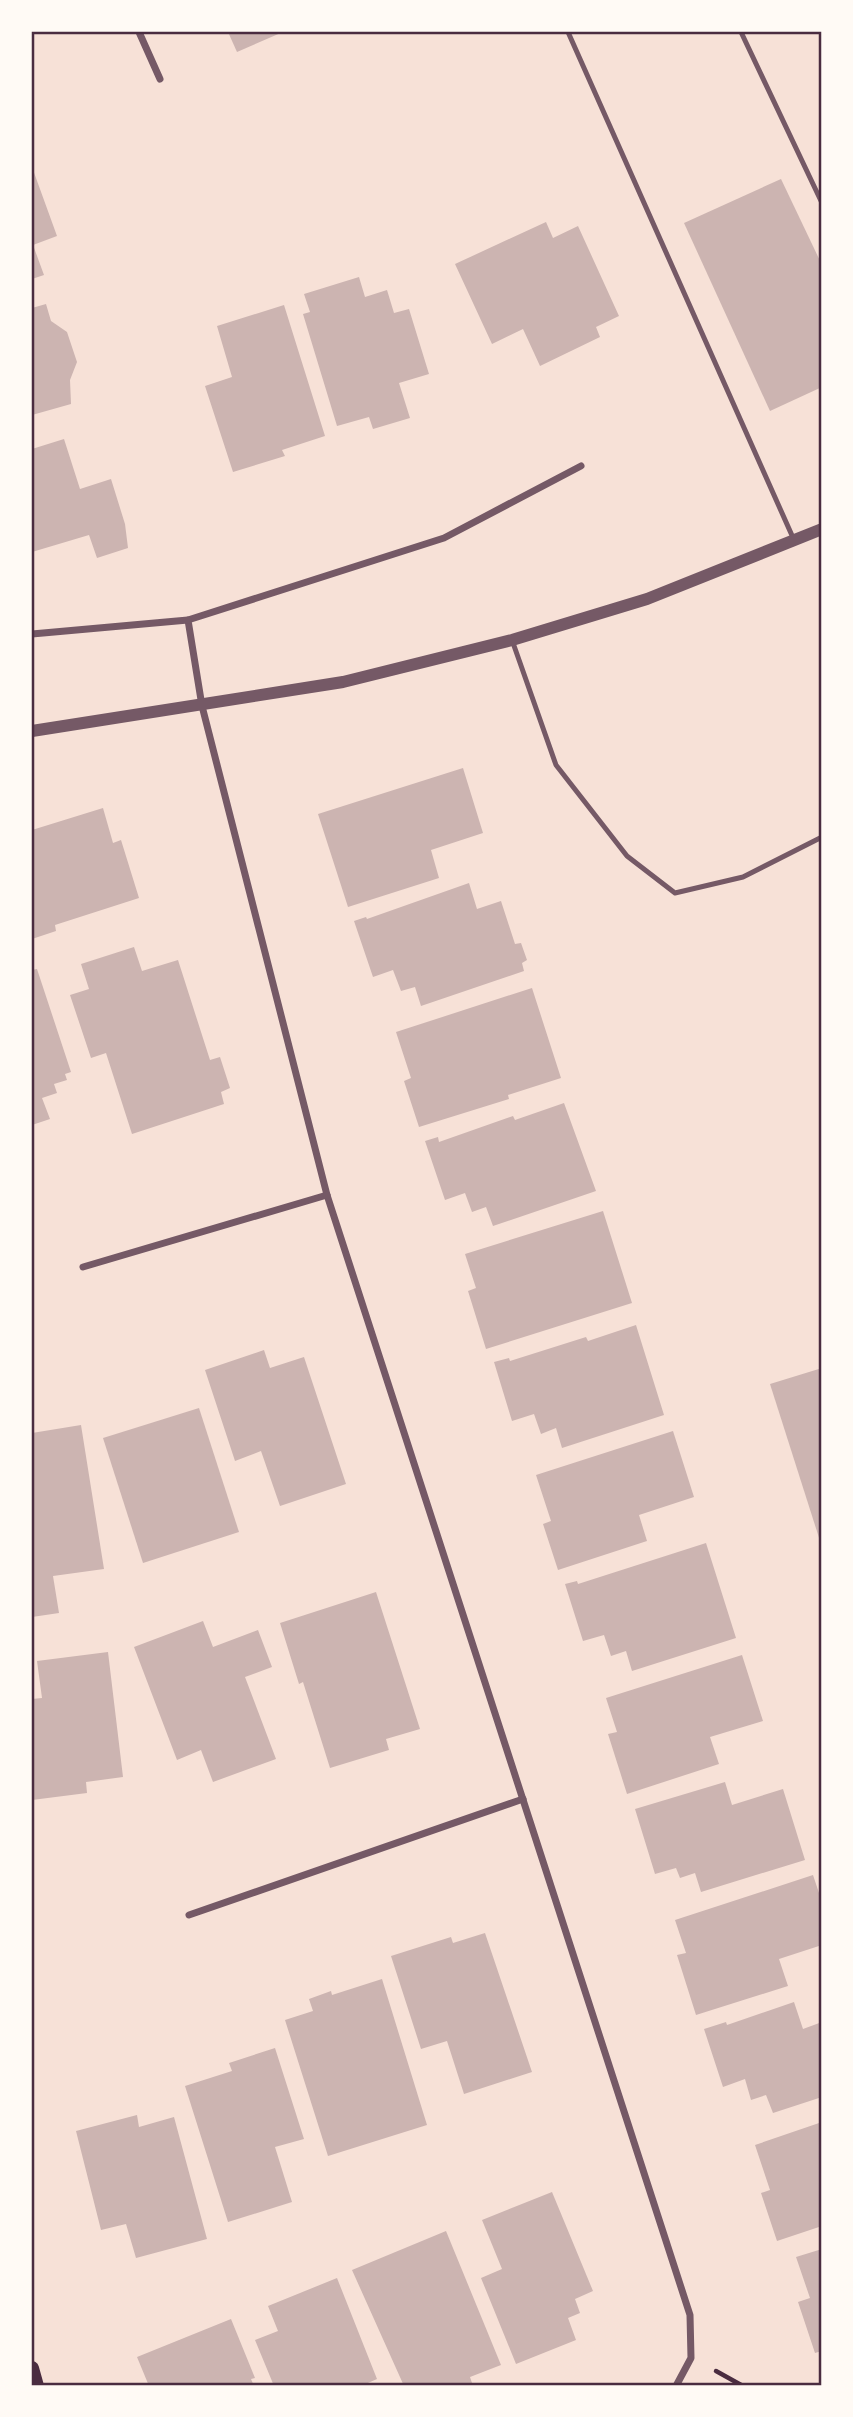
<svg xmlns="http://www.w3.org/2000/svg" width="853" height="2417" font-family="'Crimson Pro',serif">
	<rect width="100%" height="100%" fill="#f7e1d7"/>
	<g fill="#ccb4b1">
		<path d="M 228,32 L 283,32 L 237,52 Z"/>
		<path d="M 32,167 L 57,236 L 33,245 L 44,275 L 32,279 Z"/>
		<path d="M 781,179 L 822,265 L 822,387 L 770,411 L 684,223 Z"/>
		<path d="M 546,222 L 553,238 L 578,226 L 619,316 L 596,327 L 600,337 L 540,366 L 523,329 L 492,344 L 455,264 Z"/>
		<path d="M 359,277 L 365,297 L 387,290 L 394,313 L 409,309 L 429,374 L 399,383 L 410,418 L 373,429 L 369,417 L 337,426 L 303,314 L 310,312 L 304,294 Z"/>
		<path d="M 46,304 L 51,321 L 67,332 L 77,362 L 70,380 L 71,404 L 32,415 L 32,308 Z"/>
		<path d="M 284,305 L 325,436 L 282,450 L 285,456 L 233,472 L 205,386 L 232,377 L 217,326 Z"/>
		<path d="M 64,439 L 80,489 L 111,479 L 125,524 L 128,548 L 97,558 L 89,535 L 32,552 L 32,449 Z"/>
		<path d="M 463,768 L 483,833 L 431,850 L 439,878 L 348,907 L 318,814 Z"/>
		<path d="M 103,808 L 113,843 L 121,840 L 139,898 L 55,925 L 56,931 L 32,939 L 32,830 Z"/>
		<path d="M 469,883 L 477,909 L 501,901 L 515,944 L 521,943 L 527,960 L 522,963 L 524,971 L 421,1006 L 415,987 L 401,991 L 393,970 L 373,977 L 354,921 L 366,917 L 367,919 Z"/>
		<path d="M 134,947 L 142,971 L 178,960 L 210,1060 L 220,1057 L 230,1088 L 221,1092 L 224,1104 L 132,1134 L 106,1053 L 91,1058 L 70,995 L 89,989 L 81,964 Z"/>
		<path d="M 37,969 L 71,1072 L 65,1074 L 67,1080 L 54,1084 L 57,1093 L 42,1098 L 50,1119 L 32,1125 L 32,970 Z"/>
		<path d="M 532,988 L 561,1078 L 508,1095 L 509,1099 L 419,1127 L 404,1081 L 411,1078 L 396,1032 Z"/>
		<path d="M 564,1103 L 596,1191 L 493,1226 L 486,1207 L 472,1212 L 465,1193 L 445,1200 L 425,1141 L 438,1137 L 439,1142 L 513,1116 L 515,1120 Z"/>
		<path d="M 603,1211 L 632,1303 L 486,1349 L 468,1291 L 476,1288 L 465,1254 Z"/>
		<path d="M 636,1325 L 664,1415 L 562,1448 L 556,1428 L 541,1434 L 534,1414 L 512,1421 L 494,1362 L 509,1358 L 510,1361 L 586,1337 L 588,1341 Z"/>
		<path d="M 264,1350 L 270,1368 L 304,1357 L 346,1484 L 280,1506 L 261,1451 L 235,1461 L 205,1370 Z"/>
		<path d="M 822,1368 L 822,1543 L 821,1544 L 770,1384 Z"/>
		<path d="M 199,1408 L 239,1532 L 143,1563 L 103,1438 Z"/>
		<path d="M 81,1425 L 104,1569 L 53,1576 L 59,1613 L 32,1617 L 32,1433 Z"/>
		<path d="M 673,1431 L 694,1497 L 639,1515 L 647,1541 L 558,1570 L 543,1524 L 551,1521 L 536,1475 Z"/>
		<path d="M 706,1543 L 736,1638 L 632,1671 L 626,1651 L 611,1656 L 604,1635 L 583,1641 L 565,1584 L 577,1581 L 578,1584 Z"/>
		<path d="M 376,1592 L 420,1729 L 386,1739 L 389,1750 L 330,1768 L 303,1682 L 299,1684 L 280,1623 Z"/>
		<path d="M 203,1621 L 213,1647 L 258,1630 L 272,1667 L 245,1677 L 276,1759 L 213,1782 L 201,1750 L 177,1760 L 134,1647 Z"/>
		<path d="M 108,1652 L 123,1777 L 86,1782 L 87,1793 L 32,1800 L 32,1699 L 42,1698 L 37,1661 Z"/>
		<path d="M 742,1655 L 763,1721 L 710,1737 L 719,1764 L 627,1794 L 608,1734 L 617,1732 L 606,1698 Z"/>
		<path d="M 725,1782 L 732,1805 L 783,1789 L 805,1860 L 701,1892 L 695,1873 L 680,1878 L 676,1868 L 655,1874 L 635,1809 Z"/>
		<path d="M 813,1875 L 822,1902 L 822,1945 L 779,1959 L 788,1986 L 696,2015 L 677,1955 L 686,1953 L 675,1920 Z"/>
		<path d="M 485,1933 L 532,2072 L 464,2094 L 447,2041 L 421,2049 L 391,1956 L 451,1937 L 453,1943 Z"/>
		<path d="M 382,1979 L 427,2125 L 328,2156 L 285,2020 L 313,2011 L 309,1999 L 331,1991 L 332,1995 Z"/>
		<path d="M 794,2002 L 803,2029 L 822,2022 L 822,2097 L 773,2113 L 766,2095 L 751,2100 L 745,2079 L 723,2087 L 704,2029 L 726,2022 L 727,2025 Z"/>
		<path d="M 275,2048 L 304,2139 L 275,2147 L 292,2202 L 228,2222 L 185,2086 L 232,2071 L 229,2063 Z"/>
		<path d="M 137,2115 L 139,2127 L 174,2117 L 207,2239 L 136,2258 L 126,2224 L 101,2230 L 76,2131 Z"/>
		<path d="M 822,2122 L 822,2226 L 777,2241 L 761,2193 L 770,2190 L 755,2145 Z"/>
		<path d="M 552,2192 L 593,2291 L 575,2299 L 580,2313 L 568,2318 L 576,2340 L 516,2364 L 481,2278 L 502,2269 L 482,2220 Z"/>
		<path d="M 446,2231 L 501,2365 L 470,2377 L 473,2386 L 404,2386 L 352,2270 Z"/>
		<path d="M 822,2249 L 822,2351 L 815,2353 L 798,2302 L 810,2298 L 796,2257 Z"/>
		<path d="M 337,2278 L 377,2379 L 361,2386 L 274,2386 L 255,2340 L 278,2331 L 268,2306 Z"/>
		<path d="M 231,2319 L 255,2378 L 251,2379 L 254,2386 L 149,2386 L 137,2357 Z"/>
	</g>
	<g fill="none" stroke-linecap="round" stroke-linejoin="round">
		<path stroke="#4a2c40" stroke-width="4.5" d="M 716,2371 L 743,2386"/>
		<g stroke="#755966" stroke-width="5">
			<path d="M 568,32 L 794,540"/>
			<path d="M 741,32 L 822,203"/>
			<path d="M 512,640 L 556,765 L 627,856 L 675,893 L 743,877 L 822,837"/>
		</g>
		<g stroke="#755966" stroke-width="7">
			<path d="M 139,32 L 160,79"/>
			<path d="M 581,466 L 444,538 L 188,620 L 202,706 L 327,1195 L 690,2315 L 691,2358 L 676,2386"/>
			<path d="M 32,634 L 188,620"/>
			<path d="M 83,1267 L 327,1195"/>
			<path d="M 189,1915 L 523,1799"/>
		</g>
		<path stroke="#755966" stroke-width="12" d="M 32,731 L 343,682 L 512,640 L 647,599 L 822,529"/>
		<path stroke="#4a2c40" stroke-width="14" d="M 32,2368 L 37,2386"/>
	</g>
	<rect width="853" height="2417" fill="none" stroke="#fffaf5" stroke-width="66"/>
	<rect x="33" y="33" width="787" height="2351" fill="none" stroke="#4a2c40" stroke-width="2.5"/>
</svg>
